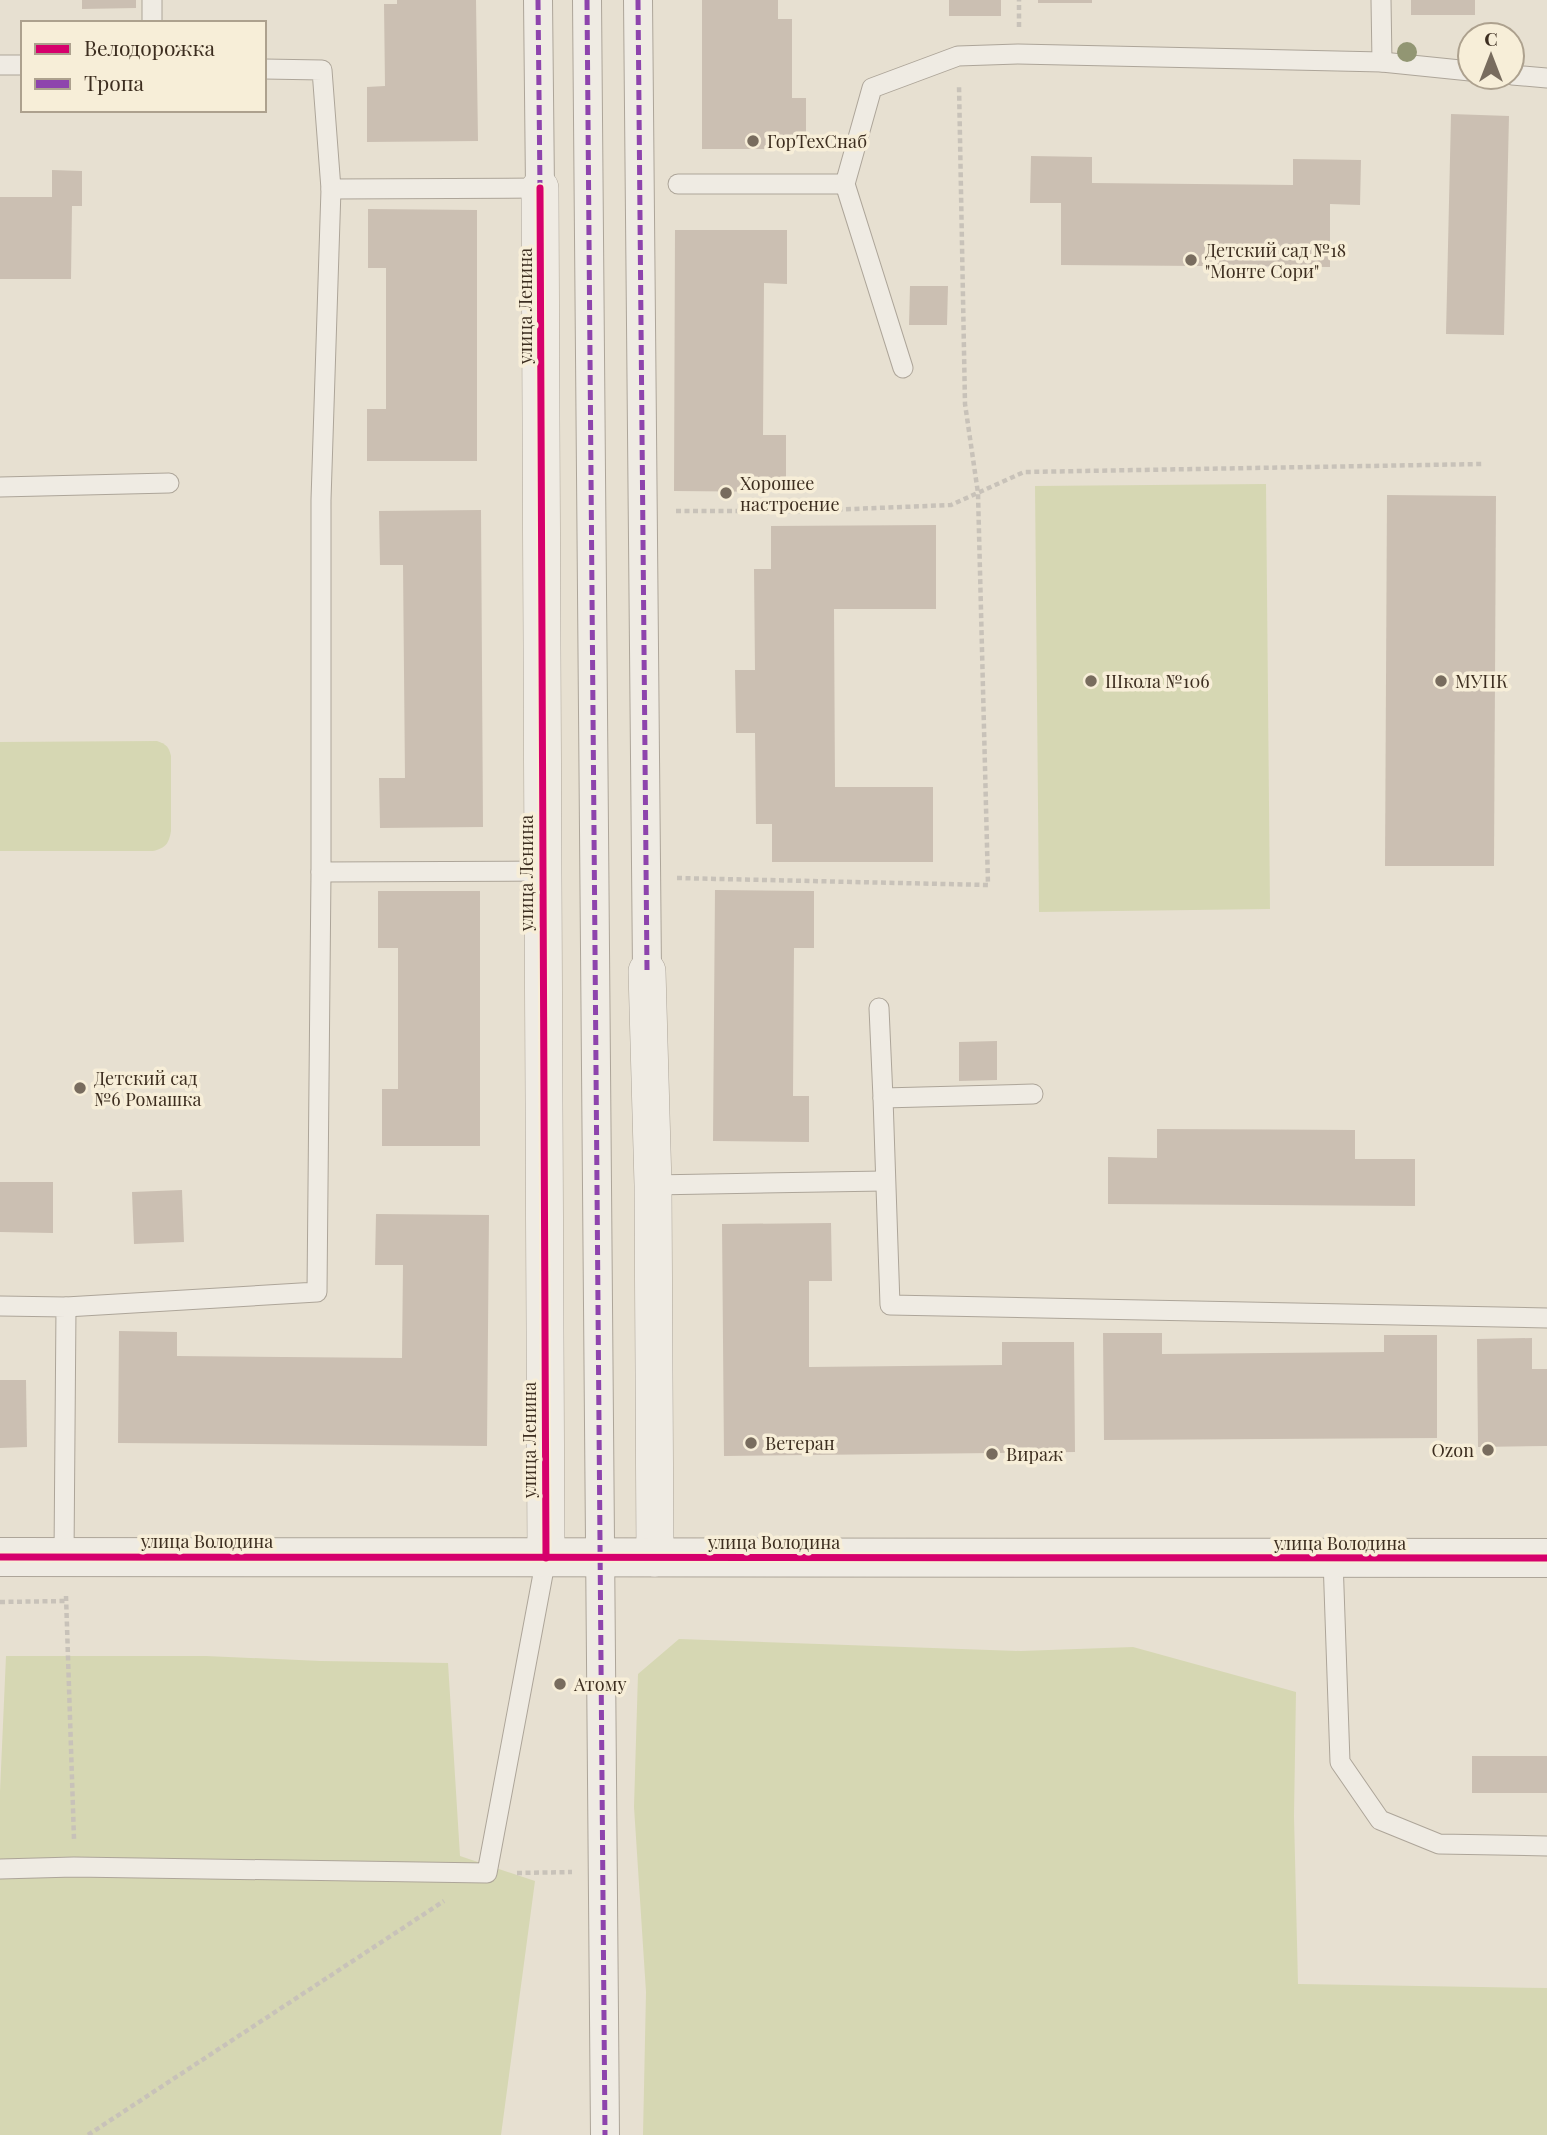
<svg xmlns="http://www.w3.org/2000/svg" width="1547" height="2135" font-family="'Playfair Display',serif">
	<rect width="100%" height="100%" fill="#e7e0d1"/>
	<g fill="#d6d7b3">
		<path d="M 1266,484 L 1270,909 L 1039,912 L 1035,486 Z"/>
		<path d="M 157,741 C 166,744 169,747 171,756 L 171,831 C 169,843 166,848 153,851 L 0,851 L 0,742 Z"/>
		<path d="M 679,1639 L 1021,1651 L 1133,1647 L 1296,1692 L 1294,1816 L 1298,1984 L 1547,1988 L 1547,2135 L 643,2135 L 646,1992 L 634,1807 L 638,1674 Z"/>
		<path d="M 6,1656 L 206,1656 L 321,1661 L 448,1663 L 460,1856 L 535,1881 L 501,2135 L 0,2135 L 0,1792 Z"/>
	</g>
	<g fill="#cbbfb2">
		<path d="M 82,0 L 136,0 L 136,8 L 82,9 Z"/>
		<path d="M 397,0 L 476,0 L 478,141 L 367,142 L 367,87 L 385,86 L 384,4 L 397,4 Z"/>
		<path d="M 702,0 L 778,0 L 778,19 L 792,19 L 792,98 L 806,98 L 806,149 L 702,149 Z"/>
		<rect x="949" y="0" width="52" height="16"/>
		<rect x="1038" y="0" width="54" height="3"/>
		<rect x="1411" y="0" width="64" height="15"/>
		<path d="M 1451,114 L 1509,116 L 1504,335 L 1446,334 Z"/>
		<path d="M 1031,156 L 1092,157 L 1092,183 L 1293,185 L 1293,159 L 1361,160 L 1360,205 L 1330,204 L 1330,267 L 1061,265 L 1061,203 L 1030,203 Z"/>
		<path d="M 52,170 L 82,171 L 82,206 L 72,206 L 71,279 L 0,279 L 0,197 L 52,197 Z"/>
		<path d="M 368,209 L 477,210 L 477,461 L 367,461 L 367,409 L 386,409 L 386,268 L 368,268 Z"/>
		<path d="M 675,230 L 787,230 L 787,284 L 764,283 L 763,435 L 786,435 L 786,492 L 674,491 Z"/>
		<path d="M 910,286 L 948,286 L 947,325 L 909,325 Z"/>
		<path d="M 1387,495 L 1496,496 L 1494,866 L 1385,866 Z"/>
		<path d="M 481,510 L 483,827 L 380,828 L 379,778 L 405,778 L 403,565 L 380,565 L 379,511 Z"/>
		<path d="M 936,525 L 936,609 L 834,609 L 835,787 L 933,787 L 933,862 L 772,862 L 772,824 L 756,824 L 755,733 L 736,733 L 735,670 L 755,670 L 754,569 L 771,569 L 771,526 Z"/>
		<path d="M 715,890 L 814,891 L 814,948 L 794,948 L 793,1096 L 809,1096 L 809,1142 L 713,1141 Z"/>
		<path d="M 378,891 L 480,891 L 480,1146 L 382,1146 L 382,1089 L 398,1089 L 398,948 L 378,948 Z"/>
		<path d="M 997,1041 L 997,1080 L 959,1081 L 959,1042 Z"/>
		<path d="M 1157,1129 L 1355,1130 L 1355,1159 L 1415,1159 L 1415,1206 L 1108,1204 L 1108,1157 L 1157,1158 Z"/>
		<path d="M 0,1182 L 53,1182 L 53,1233 L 0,1232 Z"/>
		<path d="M 182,1190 L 184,1242 L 134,1244 L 132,1192 Z"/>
		<path d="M 376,1214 L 489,1215 L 487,1446 L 118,1443 L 119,1331 L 177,1332 L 177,1356 L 402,1358 L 403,1265 L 375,1265 Z"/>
		<path d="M 831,1223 L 832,1281 L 809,1281 L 809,1367 L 1002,1365 L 1002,1342 L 1074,1342 L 1075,1452 L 724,1456 L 722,1224 Z"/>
		<path d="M 1103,1333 L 1162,1333 L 1162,1354 L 1384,1352 L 1384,1335 L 1437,1335 L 1437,1438 L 1104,1440 Z"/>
		<path d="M 1532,1338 L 1532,1369 L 1547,1369 L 1547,1446 L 1478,1447 L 1477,1339 Z"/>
		<path d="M 0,1380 L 26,1380 L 27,1447 L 0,1448 Z"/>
		<rect x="1472" y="1756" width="75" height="37"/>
	</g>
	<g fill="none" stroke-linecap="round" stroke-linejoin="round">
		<g stroke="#ada599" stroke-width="21">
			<g id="service">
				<path d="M 152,0 L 152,23"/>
				<path d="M 1381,0 L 1382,62"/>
				<path d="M 0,65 L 23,65"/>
				<path d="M 264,69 L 322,70 L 331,189 L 540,188"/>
				<path d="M 1512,75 L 1547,78"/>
				<path d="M 678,184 L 845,184"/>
				<path d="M 903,368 L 845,184 L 872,88 L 958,56 L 1018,54 L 1382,62 L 1470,71"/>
				<path d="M 0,487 L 169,483"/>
				<path d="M 321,872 L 542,871"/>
				<path d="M 879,1008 L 883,1098 L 1033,1094"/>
				<path d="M 883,1098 L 890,1305 L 1547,1318"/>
				<path d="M 653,1185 L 884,1181"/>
				<path d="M 0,1306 L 66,1307 L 64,1556"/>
				<path d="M 66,1307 L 317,1292 L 321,872 L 321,500 L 331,189"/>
				<path d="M 1333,1559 L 1340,1762 L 1380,1820 L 1439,1844 L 1547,1846"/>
				<path d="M 0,1869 L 74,1867 L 487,1873 L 546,1558"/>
			</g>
		</g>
		<g stroke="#ada599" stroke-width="30">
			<g id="pedestrian">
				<path d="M 538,0 L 540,188"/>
				<path d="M 587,0 L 605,2135"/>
				<path d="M 638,0 L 647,971"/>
			</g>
		</g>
		<g stroke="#ada599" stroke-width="38">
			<g id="minor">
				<path d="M 540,188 L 546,1558"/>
				<path d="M 647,971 L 653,1185 L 655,1558"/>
			</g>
		</g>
		<g stroke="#ada599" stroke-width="40">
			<path id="tertiary" d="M 0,1557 L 1547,1558"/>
		</g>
		<g stroke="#c8c2b9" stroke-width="4.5" stroke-dasharray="5 3.5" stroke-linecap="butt">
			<path d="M 1019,27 L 1019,0"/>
			<path d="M 676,511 L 802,511 L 951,505 L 1024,472 L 1482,464"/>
			<path d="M 677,878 L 988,885 L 978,493 L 965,404 L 959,85"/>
			<path d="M 66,1596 L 74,1839"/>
			<path d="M 0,1602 L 66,1601"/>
			<path d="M 517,1873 L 572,1872"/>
			<path d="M 88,2135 L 444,1901"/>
		</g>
		<use href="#service" stroke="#efebe3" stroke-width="19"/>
		<use href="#pedestrian" stroke="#efebe3" stroke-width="28"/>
		<use href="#minor" stroke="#efebe3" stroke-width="37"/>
		<use href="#tertiary" stroke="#efebe3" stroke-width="38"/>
		<g stroke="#8e44ad" stroke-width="5" stroke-dasharray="10 5" stroke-linecap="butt">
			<path d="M 538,0 L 540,188"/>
			<path d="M 587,0 L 605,2135"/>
			<path d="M 638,0 L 647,971"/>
		</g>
		<g stroke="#f7eed8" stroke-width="11">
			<g id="cycleway">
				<path d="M 540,188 L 546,1558"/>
				<path d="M 0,1557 L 1547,1558"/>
			</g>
		</g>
		<use href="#cycleway" stroke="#d6006c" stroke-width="7"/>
	</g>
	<circle fill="#929673" cx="1407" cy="52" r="10"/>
	<g fill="#786c5e" stroke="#f7eed8" stroke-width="2.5">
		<circle cx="753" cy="141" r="7"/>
		<circle cx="1191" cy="260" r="7"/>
		<circle cx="726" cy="493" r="7"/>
		<circle cx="1091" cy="681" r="7"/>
		<circle cx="1441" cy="681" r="7"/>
		<circle cx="80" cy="1088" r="7"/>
		<circle cx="751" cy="1443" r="7"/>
		<circle cx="1488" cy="1450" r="7"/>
		<circle cx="992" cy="1454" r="7"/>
		<circle cx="560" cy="1684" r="7"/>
	</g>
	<g text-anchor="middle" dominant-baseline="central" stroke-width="7" stroke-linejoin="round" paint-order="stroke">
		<g font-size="18" fill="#3d2e20" stroke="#f7eed8" text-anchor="start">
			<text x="767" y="141">ГорТехСнаб</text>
			<text x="1205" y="250">Детский сад №18<tspan x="1205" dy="21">"Монте Сори"</tspan></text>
			<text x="740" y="483">Хорошее<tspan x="740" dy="21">настроение</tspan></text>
			<text x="1105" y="681">Школа №106</text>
			<text x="1455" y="681">МУПК</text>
			<text x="94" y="1078">Детский сад<tspan x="94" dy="21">№6 Ромашка</tspan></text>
			<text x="765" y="1443">Ветеран</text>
			<text x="1474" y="1450" text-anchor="end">Ozon</text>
			<text x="1006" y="1454">Вираж</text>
			<text x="574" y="1684">Атому</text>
		</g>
		<g font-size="18" fill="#3d2e20" stroke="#f7eed8">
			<text transform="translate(525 306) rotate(-90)">улица Ленина</text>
			<text transform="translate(526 873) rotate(-90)">улица Ленина</text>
			<text transform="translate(529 1440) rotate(-90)">улица Ленина</text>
			<text x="207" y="1541">улица Володина</text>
			<text x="774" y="1542">улица Володина</text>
			<text x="1340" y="1543">улица Володина</text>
		</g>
	</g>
	<rect x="21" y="21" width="245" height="91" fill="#f7eed8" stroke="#ada18e" stroke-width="2"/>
	<rect x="35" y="44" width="35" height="10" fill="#d6006c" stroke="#ada18e" stroke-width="2"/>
	<text x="84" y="56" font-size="21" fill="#3d2e20">Велодорожка</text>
	<rect x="35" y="79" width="35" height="10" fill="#8e44ad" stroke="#ada18e" stroke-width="2"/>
	<text x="84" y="91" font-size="21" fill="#3d2e20">Тропа</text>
	<g transform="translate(1491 56)"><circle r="33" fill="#f7eed8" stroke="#ada18e" stroke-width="2"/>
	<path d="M0-5L12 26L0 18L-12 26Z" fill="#786c5e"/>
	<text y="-10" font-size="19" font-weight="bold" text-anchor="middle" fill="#3d2e20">С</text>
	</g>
</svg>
